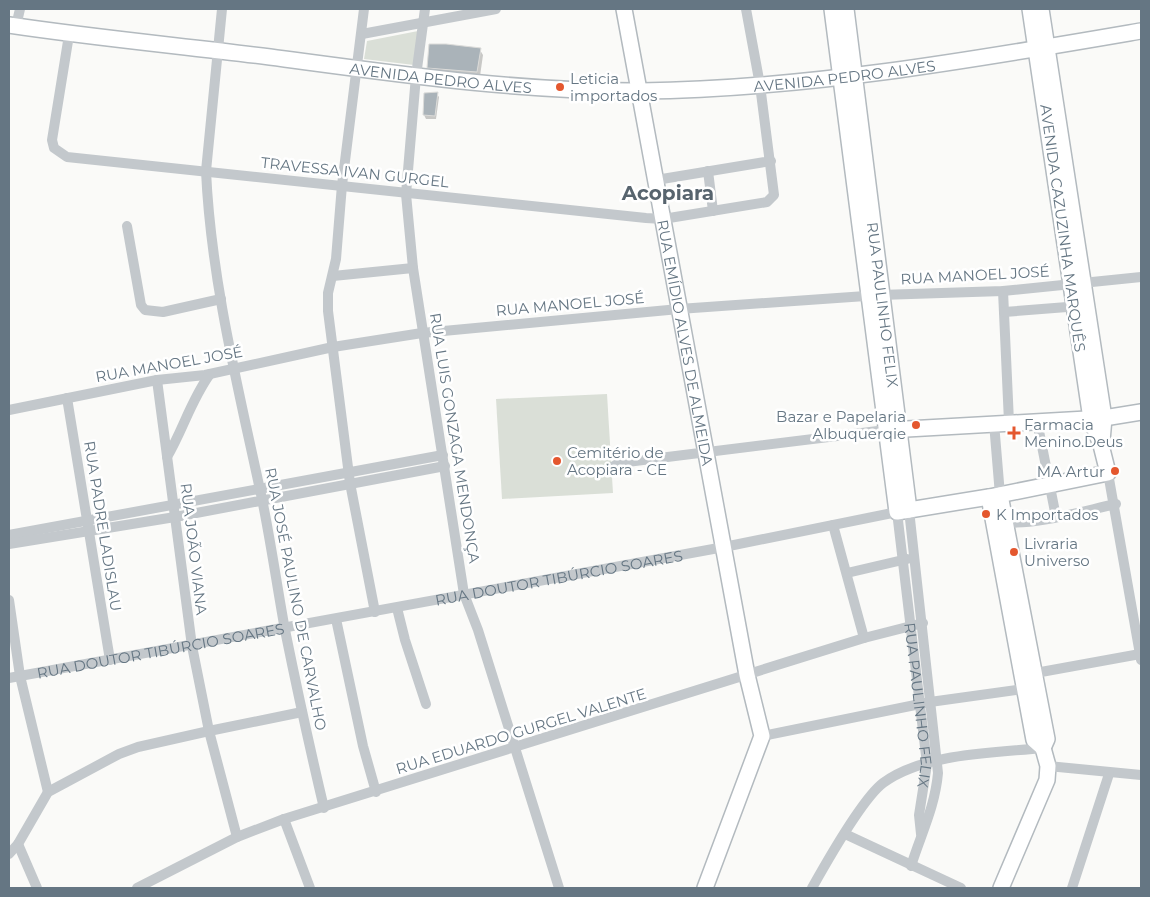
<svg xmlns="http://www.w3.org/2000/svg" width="1150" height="897" font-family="Montserrat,sans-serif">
	<rect width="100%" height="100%" fill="#fafaf8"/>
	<g fill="#dadfd7">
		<path d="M 418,31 L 414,65 L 364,59 L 367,41 Z"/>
		<path d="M 607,394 L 613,493 L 502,499 L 496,399 Z"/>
	</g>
	<g fill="#0003">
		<path d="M 480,50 L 483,55 L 480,76 L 431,72 L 428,67 Z"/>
		<path d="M 437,94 L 439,97 L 436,119 L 426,119 L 424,115 Z"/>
	</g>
	<g fill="#aab3b9" stroke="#dcdcda">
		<path d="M 429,44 L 446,44 L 481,48 L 477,72 L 427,68 Z"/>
		<path d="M 438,92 L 435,116 L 423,115 L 424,93 Z"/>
	</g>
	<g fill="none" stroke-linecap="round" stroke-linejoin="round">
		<g stroke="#b3babf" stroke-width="18">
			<g id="secondary">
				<path id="s2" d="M 624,9 L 747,675 L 762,736 L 705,888"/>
				<path d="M 832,9 L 897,512 L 989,497 L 1108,473 L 1101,445 L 1091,419 L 1030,9"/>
				<path id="s3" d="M 846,9 L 909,510"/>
				<path d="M 1041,9 L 1104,418 L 1102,441"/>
				<path id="s4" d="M 9,25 C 96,38 183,46 270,57 C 391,73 519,92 641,91 C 807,89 978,59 1141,31"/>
				<path d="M 889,430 L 1104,418 L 1141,412"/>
				<path d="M 1000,495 L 1047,739 L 1043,748"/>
				<path d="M 989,497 L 1034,740 L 1043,748"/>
				<path d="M 1001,888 L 1047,780 L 1048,766 L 1043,748"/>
			</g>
		</g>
		<g stroke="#c3c8cc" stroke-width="10">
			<path d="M 222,9 L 206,171 C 211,281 239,391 262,499 C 271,543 277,586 285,630 C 297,689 310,749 324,808"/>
			<path d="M 364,9 L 342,185 L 336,259 L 328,293 L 328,311 L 350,483 L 375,612"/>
			<path d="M 425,9 L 416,76 L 406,194 L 413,268 L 464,594 L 478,630 L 559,888"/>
			<path d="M 16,26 L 20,9"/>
			<path d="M 362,34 L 496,9"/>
			<path d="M 69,35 L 52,140 L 54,148 L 67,157 L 646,218 L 663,219 L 767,202 L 774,195 L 760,85 L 746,9"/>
			<path d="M 708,171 L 713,211"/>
			<path d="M 656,180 L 771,161"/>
			<path d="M 127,226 L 141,305 L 145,310 L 163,312 L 221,299"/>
			<path d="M 333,276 L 413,268"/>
			<path d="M 1003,291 L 1009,422"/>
			<path d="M 1004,312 L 1080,306"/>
			<path d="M 157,380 L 192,646 L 209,731 L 237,837"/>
			<path d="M 67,398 L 110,660"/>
			<path d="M 9,410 L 157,380 L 205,375 L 333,347 L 422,333 L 679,309 L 880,295 L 1003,291 L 1141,277"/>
			<path d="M 1037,421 L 1056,517"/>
			<path d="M 994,423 L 1000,495"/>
			<path d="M 167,457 C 183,430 191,400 210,374"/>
			<path d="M 609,469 L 619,463 L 886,430"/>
			<path d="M 1108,473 L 1141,660"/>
			<path d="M 909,510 L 938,773 C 935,807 921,834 911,866"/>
			<path d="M 1001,522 C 1033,526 1083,511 1116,504"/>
			<path d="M 833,525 L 864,638"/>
			<path d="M 9,535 L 443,455"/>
			<path d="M 9,544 L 175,517 L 445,466"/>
			<path d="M 847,573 L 907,559"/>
			<path d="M 9,600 L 20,676 L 48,792"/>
			<path d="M 397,608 L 405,640 L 426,704"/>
			<path d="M 336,619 L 363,746 L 376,792"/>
			<path d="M 1030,674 L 1140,654"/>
			<path id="s1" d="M 9,678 L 724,547 L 897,512 L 927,764 L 919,815 L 921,834"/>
			<path d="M 762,736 L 930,702 L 1030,688"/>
			<path d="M 1048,766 L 1141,775"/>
			<path d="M 284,819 L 310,888"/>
			<path d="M 845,834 L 961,888"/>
			<path d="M 18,844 L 37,888"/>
			<path d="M 9,854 L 18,844 L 48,792 L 119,754 L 138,747 L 209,731 L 302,712"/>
			<path d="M 137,888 L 237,837 L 284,819 L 864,638 L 923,623"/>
			<path d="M 812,888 C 826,863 862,799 883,783 C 923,753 995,753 1043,748"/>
			<path d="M 1072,888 L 1109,774"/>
		</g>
		<use href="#secondary" stroke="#fff" stroke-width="15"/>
	</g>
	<g fill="#e4572e" stroke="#fff" stroke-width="2">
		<circle cx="560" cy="87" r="5"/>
		<circle cx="916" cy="425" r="5"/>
		<path d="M1011.5 425.5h5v5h5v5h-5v5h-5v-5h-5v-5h5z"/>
		<circle cx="557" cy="461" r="5"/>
		<circle cx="1115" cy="471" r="5"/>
		<circle cx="986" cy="514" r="5"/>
		<circle cx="1014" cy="552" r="5"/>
	</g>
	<g text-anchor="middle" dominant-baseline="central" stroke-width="5" stroke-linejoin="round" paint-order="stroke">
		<g font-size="15" fill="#657683" stroke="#fff">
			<text stroke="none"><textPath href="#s4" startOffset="840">AVENIDA PEDRO ALVES</textPath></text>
			<text stroke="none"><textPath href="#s4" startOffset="435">AVENIDA PEDRO ALVES</textPath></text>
			<text transform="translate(355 172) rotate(6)">TRAVESSA IVAN GURGEL</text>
			<text transform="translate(1063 228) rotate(82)">AVENIDA CAZUZINHA MARQUÊS</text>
			<text transform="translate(975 275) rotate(-3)">RUA MANOEL JOSÉ</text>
			<text transform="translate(570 304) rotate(-5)">RUA MANOEL JOSÉ</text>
			<text stroke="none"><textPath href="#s3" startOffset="298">RUA PAULINHO FELIX</textPath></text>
			<text stroke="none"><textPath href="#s2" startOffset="339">RUA EMÍDIO ALVES DE ALMEIDA</textPath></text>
			<text transform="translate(169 364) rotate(-10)">RUA MANOEL JOSÉ</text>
			<text transform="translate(455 438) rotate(81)">RUA LUIS GONZAGA MENDONÇA</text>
			<text transform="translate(103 526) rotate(81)">RUA PADRE LADISLAU</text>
			<text transform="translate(194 549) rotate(83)">RUA JOÃO VIANA</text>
			<text stroke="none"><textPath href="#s1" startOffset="559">RUA DOUTOR TIBÚRCIO SOARES</textPath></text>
			<text transform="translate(296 599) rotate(79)">RUA JOSÉ PAULINO DE CARVALHO</text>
			<text stroke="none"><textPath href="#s1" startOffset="154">RUA DOUTOR TIBÚRCIO SOARES</textPath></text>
			<text stroke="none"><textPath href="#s1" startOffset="1098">RUA PAULINHO FELIX</textPath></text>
			<text transform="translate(521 731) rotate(-17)">RUA EDUARDO GURGEL VALENTE</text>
		</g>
		<g font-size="15" fill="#657683" stroke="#fff" text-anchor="start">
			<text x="570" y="78">Leticia<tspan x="570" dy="17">importados</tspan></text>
			<text x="906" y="416" text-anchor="end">Bazar e Papelaria<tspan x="906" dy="17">Albuquerqie</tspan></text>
			<text x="1024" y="424">Farmacia<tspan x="1024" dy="17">Menino.Deus</tspan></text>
			<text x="567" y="452">Cemitério de<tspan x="567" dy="17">Acopiara - CE</tspan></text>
			<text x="1105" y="471" text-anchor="end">MA Artur</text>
			<text x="996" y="514">K Importados</text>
			<text x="1024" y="543">Livraria<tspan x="1024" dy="17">Universo</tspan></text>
		</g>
		<g font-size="20" font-weight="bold" fill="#57646e" stroke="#fff">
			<text x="668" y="193">Acopiara</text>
		</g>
	</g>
	<rect width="1150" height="897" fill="none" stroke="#657683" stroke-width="20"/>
</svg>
